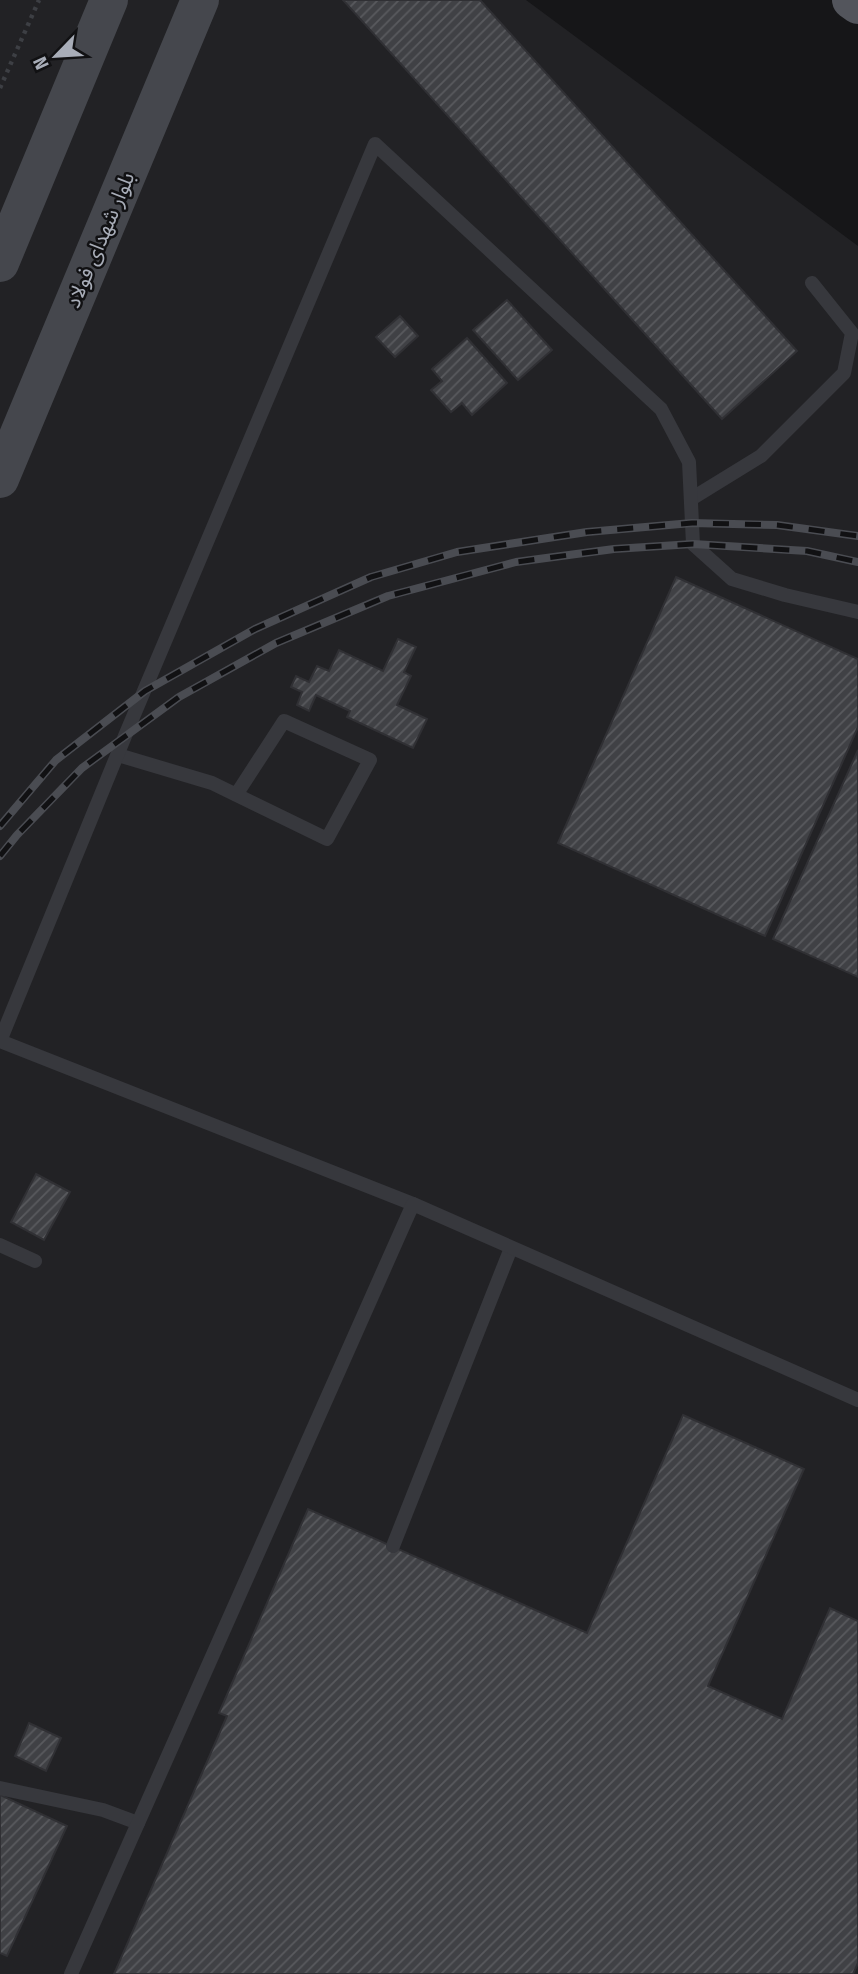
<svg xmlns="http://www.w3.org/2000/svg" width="858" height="1974" font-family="'Fira Sans Condensed','Noto Sans Arabic',sans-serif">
	<defs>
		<pattern id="building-hatch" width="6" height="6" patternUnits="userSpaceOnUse" patternTransform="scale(1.75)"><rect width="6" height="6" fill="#404145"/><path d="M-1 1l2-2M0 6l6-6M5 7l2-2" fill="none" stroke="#595a5e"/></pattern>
	</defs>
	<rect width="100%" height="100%" fill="#161618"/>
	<path fill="#222225" d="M 0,0 L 526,0 L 858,246 L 858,1974 L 0,1974 Z"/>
	<g fill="url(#building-hatch)" stroke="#303034" stroke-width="2">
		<path d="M 343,0 L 480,0 L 797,351 L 722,419 Z"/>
		<path d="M 507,300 L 552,350 L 518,380 L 473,330 Z"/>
		<path d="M 400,316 L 418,336 L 395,357 L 376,337 Z"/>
		<path d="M 467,338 L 507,383 L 472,415 L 462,403 L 451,412 L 431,390 L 442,381 L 432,369 Z"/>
		<path d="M 676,577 L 858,659 L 858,727 L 765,936 L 558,843 Z"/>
		<path d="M 398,639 L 416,647 L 404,672 L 411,676 L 397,705 L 427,719 L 413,748 L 347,717 L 350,711 L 316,695 L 309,711 L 297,705 L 302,692 L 291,687 L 296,676 L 309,682 L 317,666 L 329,671 L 339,650 L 383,671 Z"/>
		<path d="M 858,750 L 858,977 L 773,939 Z"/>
		<path d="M 36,1174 L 70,1192 L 44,1240 L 11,1222 Z"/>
		<path d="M 683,1415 L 804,1469 L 708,1686 L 782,1719 L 830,1608 L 858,1621 L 858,1963 L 853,1974 L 114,1974 L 227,1716 L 219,1713 L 308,1509 L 587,1633 Z"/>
		<path d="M 29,1723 L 61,1738 L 46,1771 L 15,1756 Z"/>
		<path d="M 0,1795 L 67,1826 L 7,1956 L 0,1953 Z"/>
	</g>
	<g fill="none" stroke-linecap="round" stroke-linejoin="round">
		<path stroke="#3d3f44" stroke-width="4.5" stroke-dasharray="3.5 5" stroke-linecap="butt" d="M 0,88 L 39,0"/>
		<g stroke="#37383d" stroke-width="14">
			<path d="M 691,499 L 761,456 L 844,373 L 852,333 L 812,283"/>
			<path d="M 118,755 L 212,783 L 327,839 L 370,760 L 284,721 L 236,795"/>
			<path d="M 413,1204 L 0,1041 L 125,736 L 375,144 L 661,409 L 689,462 L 693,544 L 732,579 L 785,595 L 858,612"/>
			<path d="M 0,1245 L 35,1261"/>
			<path d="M 393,1546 L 511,1248"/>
			<path d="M 0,1788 L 103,1810 L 138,1823"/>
			<path d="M 71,1974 L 413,1204 L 858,1400"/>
		</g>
		<g stroke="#45474d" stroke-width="38">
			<path d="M 0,263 L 109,0"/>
			<path d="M 0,479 L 200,0"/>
		</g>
		<path stroke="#53555c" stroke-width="38" d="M 851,0 L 858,5"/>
		<g stroke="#4a4c52" stroke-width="8">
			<g id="rail">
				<path d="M 0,826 L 56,760 L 145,691 L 255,629 L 371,577 L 457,552 L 587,532 L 692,523 L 777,525 L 858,536"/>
				<path d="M 0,856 L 17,835 L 82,768 L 179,697 L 276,643 L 388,596 L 516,562 L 614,549 L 693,544 L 807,551 L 858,562"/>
			</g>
		</g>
		<use href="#rail" stroke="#111113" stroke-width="5" stroke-dasharray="16" stroke-linecap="butt"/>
	</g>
	<g text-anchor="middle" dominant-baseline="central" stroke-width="5" stroke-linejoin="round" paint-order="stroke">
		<g font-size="21" fill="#a8adb8" stroke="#111113">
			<text transform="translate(100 240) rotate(-67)">بلوار شهدای فولاد</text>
		</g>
	</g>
	<g transform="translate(56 56) rotate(245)" stroke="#111113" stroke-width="5" paint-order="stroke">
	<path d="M0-5L12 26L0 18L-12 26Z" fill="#a8adb8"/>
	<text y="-10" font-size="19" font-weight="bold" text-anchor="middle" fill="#a8adb8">N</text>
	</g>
</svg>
